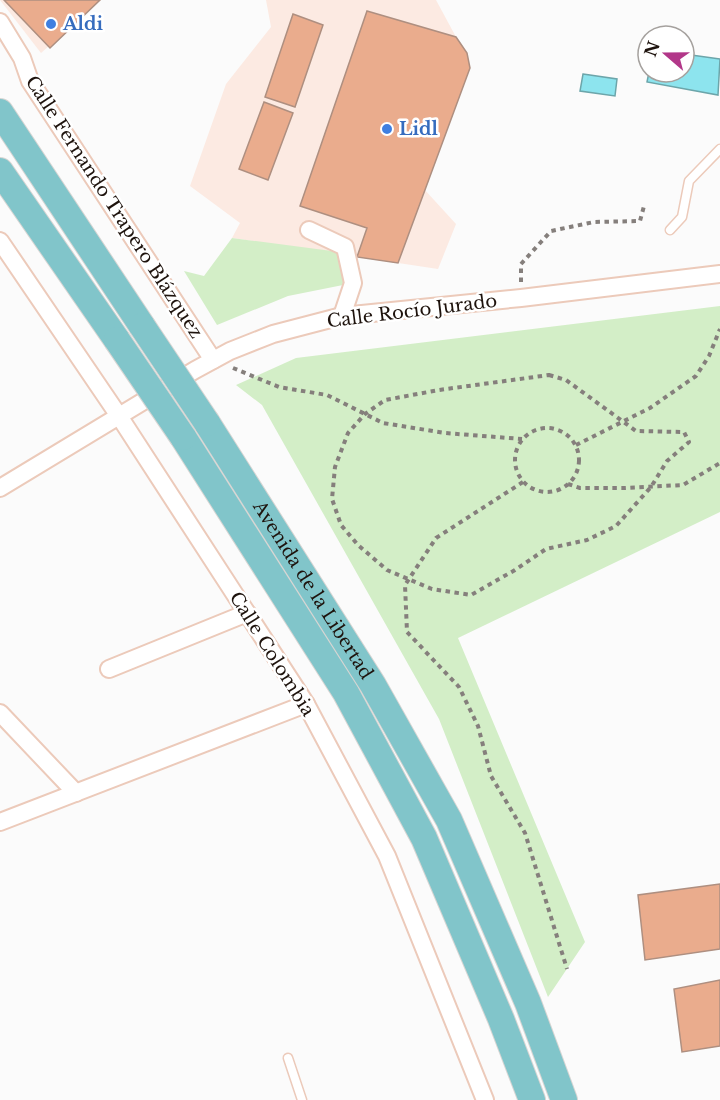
<svg xmlns="http://www.w3.org/2000/svg" width="720" height="1100" font-family="'Libre Baskerville',serif">
	<rect width="100%" height="100%" fill="#fbfbfb"/>
	<g fill="#fceae2">
		<path d="M 0,0 L 101,0 L 41,53 Z"/>
		<path d="M 266,0 L 436,0 L 456,37 L 467,53 L 470,68 L 424,189 L 456,224 L 438,269 L 232,238 L 240,223 L 190,186 L 226,84 L 271,27 Z"/>
	</g>
	<g fill="#d3eec7">
		<path d="M 232,238 L 347,253 L 353,283 L 288,296 L 217,325 L 184,271 L 204,276 Z"/>
		<path d="M 720,306 L 720,512 L 458,638 L 585,942 L 548,997 L 439,719 L 262,405 L 236,385 L 296,358 Z"/>
	</g>
	<g fill="#8de4ee" stroke="#6ca5aa" stroke-width="1.5">
		<path d="M 684,54 L 720,59 L 718,95 L 647,82 L 649,72 L 684,72 Z"/>
		<path d="M 583,74 L 617,79 L 615,96 L 580,91 Z"/>
	</g>
	<g fill="#eaac8d" stroke="#ae8f80" stroke-width="1.5">
		<path d="M 4,0 L 100,0 L 50,48 Z"/>
		<path d="M 367,11 L 456,37 L 467,53 L 470,68 L 398,263 L 357,257 L 367,228 L 300,206 Z"/>
		<path d="M 293,14 L 323,25 L 295,107 L 265,97 Z"/>
		<path d="M 264,102 L 293,113 L 268,180 L 239,169 Z"/>
		<path d="M 720,884 L 720,949 L 645,960 L 638,895 Z"/>
		<path d="M 720,980 L 720,1046 L 682,1052 L 674,989 Z"/>
	</g>
	<g fill="none" stroke-linecap="round" stroke-linejoin="round">
		<g stroke="#eccaba" stroke-width="11">
			<g id="lane">
				<path d="M 670,230 L 682,217 L 689,181 L 720,149"/>
				<path d="M 288,1058 L 302,1100"/>
			</g>
		</g>
		<g stroke="#eccaba" stroke-width="20">
			<g id="street">
				<path d="M 0,22 L 22,58 L 30,81 L 213,360"/>
				<path d="M 309,230 L 345,247 L 353,283 L 342,316"/>
				<path d="M 0,241 L 119,416 L 306,704 L 387,856 L 485,1100"/>
				<path d="M 0,488 L 195,370 L 230,351 L 273,334 L 342,316 L 521,298 L 720,274"/>
				<path d="M 109,669 L 247,613"/>
				<path d="M 0,713 L 76,793"/>
				<path d="M 0,822 L 306,704"/>
			</g>
		</g>
		<g stroke="#d6d5d3" stroke-width="28">
			<g id="primary">
				<path d="M 0,112 L 142,326"/>
				<path d="M 0,171 L 117,340"/>
				<path id="s1" d="M 207,423 L 373,685 L 449,820 L 528,1003 L 564,1100"/>
				<path d="M 183,437 L 346,693 L 424,838 L 501,1019 L 532,1100"/>
			</g>
		</g>
		<g stroke="#857f7c" stroke-width="4" stroke-dasharray="4.5 4.5" stroke-linecap="butt">
			<path d="M 521,282 L 521,264 L 551,231 L 594,222 L 640,221 L 644,206"/>
			<path d="M 233,368 L 279,387 L 327,395 L 383,423 L 445,433 L 522,439"/>
			<path d="M 549,375 L 566,380 L 636,431 L 684,432 L 689,442 L 667,461 L 651,487 L 616,526 L 587,540 L 546,549 L 515,570 L 471,595 L 432,589 L 387,570 L 358,545 L 341,525 L 332,499 L 335,467 L 348,433 L 365,414 L 385,400 L 439,390 Z"/>
			<circle cx="547" cy="460" r="32"/>
			<path d="M 576,445 L 650,408 L 696,376 L 709,356 L 720,329"/>
			<path d="M 523,482 L 436,538 L 405,585 L 407,632 L 459,687 L 478,726 L 491,776 L 525,833 L 567,969"/>
			<path d="M 568,484 L 580,488 L 624,488 L 683,485 L 720,463"/>
		</g>
		<use href="#lane" stroke="#fff" stroke-width="8"/>
		<use href="#street" stroke="#fff" stroke-width="16"/>
		<use href="#primary" stroke="#81c5ca" stroke-width="26"/>
		<g stroke="#d6d5d3" stroke-width="28" stroke-linecap="butt">
			<g id="primary-bridge">
				<path d="M 142,326 L 207,423"/>
				<path d="M 117,340 L 183,437"/>
			</g>
		</g>
		<use href="#primary-bridge" stroke="#81c5ca" stroke-width="26"/>
	</g>
	<g fill="#3f7fe0" stroke="#fff" stroke-width="2">
		<circle cx="51" cy="24" r="6"/>
		<circle cx="387" cy="129" r="6"/>
	</g>
	<g text-anchor="middle" dominant-baseline="central" stroke-width="5" stroke-linejoin="round" paint-order="stroke">
		<g font-size="18" font-weight="bold" fill="#366cbe" stroke="#fff" text-anchor="start">
			<text x="63" y="24">Aldi</text>
			<text x="399" y="129">Lidl</text>
		</g>
		<g font-size="18" fill="#1e130d" stroke="#fff">
			<text transform="translate(114 207) rotate(57)">Calle Fernando Trapero Blázquez</text>
			<text transform="translate(412 311) rotate(-7)">Calle Rocío Jurado</text>
			<text stroke="none"><textPath href="#s1" startOffset="198">Avenida de la Libertad</textPath></text>
			<text transform="translate(272 654) rotate(58)">Calle Colombia</text>
		</g>
	</g>
	<g transform="translate(666 54) rotate(290)"><circle r="28" fill="#ffffff" stroke="#a5a19e" stroke-width="1.5"/>
	<path d="M0-4.5L10 22L0 15L-10 22Z" fill="#b23789"/>
	<text y="-9" font-size="16" font-weight="bold" text-anchor="middle" fill="#1e130d">N</text>
	</g>
</svg>
